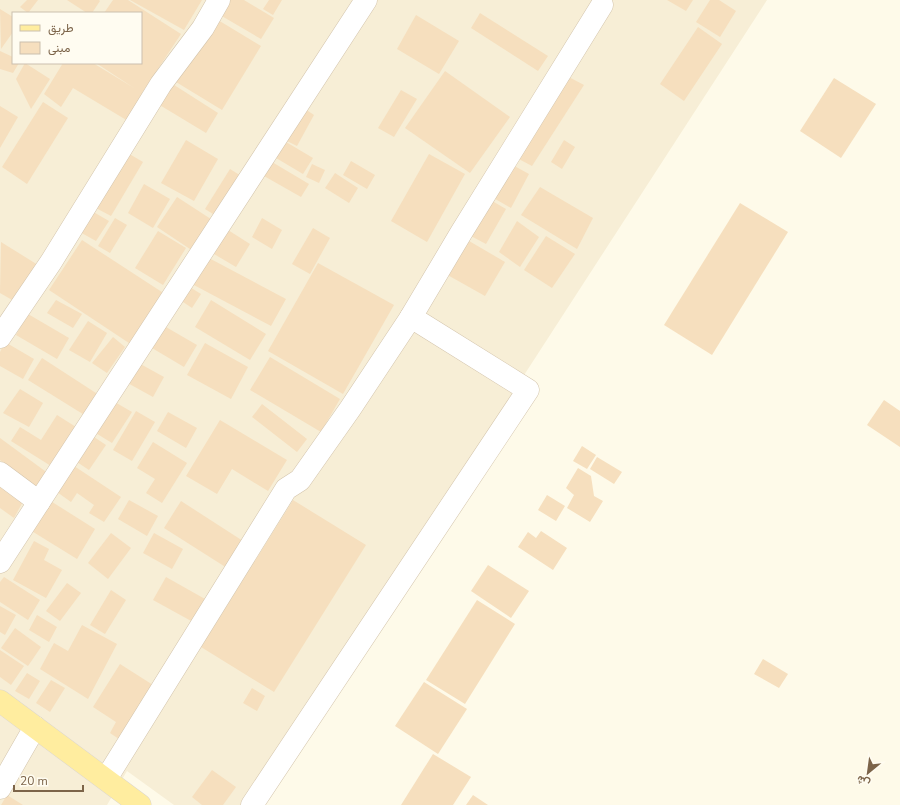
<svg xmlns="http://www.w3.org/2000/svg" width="900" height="805" font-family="'Nunito Sans',Vazirmatn,sans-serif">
	<rect width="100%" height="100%" fill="#fefae9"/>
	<path fill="#f7eed6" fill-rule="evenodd" d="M 0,0 L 767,0 L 517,386 L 251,805 L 174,805 L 127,771 L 107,805 L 0,805 ZM 13,13 L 141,13 L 141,63 L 13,63 Z"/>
	<g fill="#f6dfbe">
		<path d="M 27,0 L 38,0 L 28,13 L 20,7 Z"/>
		<path d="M 67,0 L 99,0 L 100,1 L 92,13 L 87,13 Z"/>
		<path d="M 113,0 L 128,0 L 181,34 L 142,93 L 145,95 L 128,121 L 73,88 L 61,107 L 44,94 L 63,63 L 93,63 L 134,88 L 96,63 L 141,63 L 141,13 L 104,13 Z"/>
		<path d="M 130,0 L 202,0 L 184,30 Z"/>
		<path d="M 229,0 L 244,0 L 274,18 L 261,39 L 220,15 Z"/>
		<path d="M 269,0 L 282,0 L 273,15 L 263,9 Z"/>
		<path d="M 667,0 L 693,0 L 686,11 Z"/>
		<path d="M 710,0 L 719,0 L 736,11 L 720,37 L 696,22 Z"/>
		<path d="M 0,9 L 13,17 L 13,32 L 1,49 Z"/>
		<path d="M 480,13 L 548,56 L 538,71 L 471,28 Z"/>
		<path d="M 416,15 L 459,41 L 439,74 L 397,49 Z"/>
		<path d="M 218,20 L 261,46 L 222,110 L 176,82 Z"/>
		<path d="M 698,27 L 722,44 L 684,101 L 660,84 Z"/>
		<path d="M 0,51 L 13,57 L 13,63 L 19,63 L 13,73 L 0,69 Z"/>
		<path d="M 25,63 L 50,79 L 31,109 L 16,79 Z"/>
		<path d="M 445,71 L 510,117 L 470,173 L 405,128 Z"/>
		<path d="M 565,75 L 584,85 L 532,166 L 513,156 Z"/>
		<path d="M 834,78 L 876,104 L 841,158 L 800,131 Z"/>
		<path d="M 171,83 L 218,113 L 206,133 L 158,104 Z"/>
		<path d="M 401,90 L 417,99 L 394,137 L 378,128 Z"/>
		<path d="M 43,102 L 68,118 L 27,184 L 2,167 Z"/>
		<path d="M 0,106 L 18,117 L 0,148 Z"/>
		<path d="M 305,109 L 314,115 L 297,146 L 287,141 Z"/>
		<path d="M 281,139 L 313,158 L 303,174 L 271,155 Z"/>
		<path d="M 186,140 L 218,159 L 194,201 L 161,183 Z"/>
		<path d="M 564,140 L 575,147 L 562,169 L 551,162 Z"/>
		<path d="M 126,152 L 143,162 L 111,216 L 92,206 Z"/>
		<path d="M 429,154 L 465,174 L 427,242 L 391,221 Z"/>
		<path d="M 351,161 L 375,175 L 367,189 L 343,175 Z"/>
		<path d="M 272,162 L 309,184 L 301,197 L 264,176 Z"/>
		<path d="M 509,163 L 529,174 L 511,208 L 490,196 Z"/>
		<path d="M 312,164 L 325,170 L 319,183 L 306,177 Z"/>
		<path d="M 230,169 L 246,179 L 221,219 L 205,209 Z"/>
		<path d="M 335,173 L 358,188 L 349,203 L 325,188 Z"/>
		<path d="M 144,184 L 170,199 L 153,228 L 128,213 Z"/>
		<path d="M 540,187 L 593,218 L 577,249 L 521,215 Z"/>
		<path d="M 177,197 L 217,223 L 196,253 L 157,227 Z"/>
		<path d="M 487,198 L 506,209 L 486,244 L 467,234 Z"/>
		<path d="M 740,203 L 788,232 L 712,355 L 664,325 Z"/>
		<path d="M 90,210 L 109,221 L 96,241 L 78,231 Z"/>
		<path d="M 115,218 L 127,225 L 110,253 L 98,246 Z"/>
		<path d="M 262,218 L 282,230 L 272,249 L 252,237 Z"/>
		<path d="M 517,221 L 539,237 L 520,267 L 499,252 Z"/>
		<path d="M 313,228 L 330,238 L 310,274 L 292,264 Z"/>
		<path d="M 228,230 L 250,244 L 236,267 L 214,254 Z"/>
		<path d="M 158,231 L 186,248 L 163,285 L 135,268 Z"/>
		<path d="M 546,236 L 575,254 L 552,288 L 524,270 Z"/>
		<path d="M 464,238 L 505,262 L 485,296 L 444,273 Z"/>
		<path d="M 82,240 L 168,296 L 135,347 L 49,290 Z"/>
		<path d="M 1,242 L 38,265 L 14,301 L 0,293 Z"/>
		<path d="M 207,257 L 286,299 L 271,326 L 192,284 Z"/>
		<path d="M 318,263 L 394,305 L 343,394 L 268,351 Z"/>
		<path d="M 185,284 L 201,294 L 192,308 L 177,298 Z"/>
		<path d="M 56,300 L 82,314 L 73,328 L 47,313 Z"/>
		<path d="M 211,300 L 266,334 L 250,360 L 195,327 Z"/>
		<path d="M 28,314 L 69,338 L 57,359 L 16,335 Z"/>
		<path d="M 88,321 L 107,333 L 90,362 L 69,350 Z"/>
		<path d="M 159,323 L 197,345 L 184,367 L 147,345 Z"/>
		<path d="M 113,337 L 125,347 L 107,373 L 92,363 Z"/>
		<path d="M 5,342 L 34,359 L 23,379 L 0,366 L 0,352 Z"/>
		<path d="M 205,343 L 248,367 L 231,399 L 187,375 Z"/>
		<path d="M 270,357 L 340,399 L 321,432 L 250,390 Z"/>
		<path d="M 42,358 L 99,395 L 86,416 L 28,380 Z"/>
		<path d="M 135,361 L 164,377 L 153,397 L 124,381 Z"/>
		<path d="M 20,389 L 43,403 L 29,427 L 3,413 Z"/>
		<path d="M 884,400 L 900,411 L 900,447 L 867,425 Z"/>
		<path d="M 113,401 L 132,412 L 112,443 L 94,432 Z"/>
		<path d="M 262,404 L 307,439 L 297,452 L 252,417 Z"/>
		<path d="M 136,411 L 155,422 L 132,461 L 113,450 Z"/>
		<path d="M 168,412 L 197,428 L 186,448 L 157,431 Z"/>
		<path d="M 57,415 L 76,427 L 51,466 L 11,441 L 20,427 L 41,440 Z"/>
		<path d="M 220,420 L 287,460 L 268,491 L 232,469 L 217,494 L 186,476 Z"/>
		<path d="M 88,433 L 106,445 L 89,470 L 71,458 Z"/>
		<path d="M 0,438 L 49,474 L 39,490 L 0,460 Z"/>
		<path d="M 153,442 L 187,463 L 162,503 L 146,493 L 155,479 L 137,468 Z"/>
		<path d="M 582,446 L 596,455 L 587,469 L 573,461 Z"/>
		<path d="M 597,457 L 622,472 L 614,484 L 590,469 Z"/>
		<path d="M 74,466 L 121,497 L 104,522 L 89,513 L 94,505 L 77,493 L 71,502 L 57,492 Z"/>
		<path d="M 578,468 L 591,476 L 594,496 L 603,501 L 590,522 L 567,508 L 574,495 L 566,488 Z"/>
		<path d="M 0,480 L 25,498 L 14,518 L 0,508 Z"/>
		<path d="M 547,495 L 565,506 L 556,521 L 538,510 Z"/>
		<path d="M 49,500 L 95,529 L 77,559 L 30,530 Z"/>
		<path d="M 129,500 L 158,516 L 147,536 L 118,519 Z"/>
		<path d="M 293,500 L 366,545 L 274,692 L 201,647 Z"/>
		<path d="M 181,501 L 243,541 L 227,568 L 164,528 Z"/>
		<path d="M 541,531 L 567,548 L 553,570 L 518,547 L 528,532 L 536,538 Z"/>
		<path d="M 111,533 L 131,548 L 108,579 L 88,563 Z"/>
		<path d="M 154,533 L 183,549 L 172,569 L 143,553 Z"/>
		<path d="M 34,541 L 49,549 L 44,560 L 62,570 L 46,598 L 13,580 Z"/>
		<path d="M 488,565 L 529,591 L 511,618 L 471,591 Z"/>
		<path d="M 4,577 L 40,600 L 28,620 L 0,602 L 0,582 Z"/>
		<path d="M 166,577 L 205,599 L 193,622 L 153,600 Z"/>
		<path d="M 67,583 L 81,593 L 60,621 L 46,611 Z"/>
		<path d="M 111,590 L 126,600 L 105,634 L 90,625 Z"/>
		<path d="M 477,600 L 515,624 L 465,704 L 426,680 Z"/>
		<path d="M 0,606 L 16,615 L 5,635 L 0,632 Z"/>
		<path d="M 37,615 L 57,627 L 49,642 L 29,630 Z"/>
		<path d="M 82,625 L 117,644 L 88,699 L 40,669 L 54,643 L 68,651 Z"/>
		<path d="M 15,628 L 41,647 L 28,666 L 1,648 Z"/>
		<path d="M 0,650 L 24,666 L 11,685 L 0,677 Z"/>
		<path d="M 763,659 L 788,674 L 779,688 L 754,674 Z"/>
		<path d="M 120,664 L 153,685 L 119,739 L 110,733 L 116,722 L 93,707 Z"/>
		<path d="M 27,673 L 40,681 L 29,699 L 15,691 Z"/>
		<path d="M 51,680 L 65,688 L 50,712 L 36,703 Z"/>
		<path d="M 424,682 L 467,709 L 438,754 L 395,726 Z"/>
		<path d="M 252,688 L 265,696 L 257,711 L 243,703 Z"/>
		<path d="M 433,754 L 471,777 L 453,805 L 401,805 Z"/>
		<path d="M 212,770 L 236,787 L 223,805 L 202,805 L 192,797 Z"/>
		<path d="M 7,795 L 23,805 L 1,805 Z"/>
		<path d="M 473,795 L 488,805 L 466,805 Z"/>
	</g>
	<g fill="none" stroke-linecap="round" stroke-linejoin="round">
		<g stroke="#d3c4ac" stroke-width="23">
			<g id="minor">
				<path d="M 411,317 L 461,233 L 602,5"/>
				<path d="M 0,337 L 51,262 L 161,84 L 203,28 L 219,0"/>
				<path d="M 0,473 L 39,502 L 0,562"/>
				<path d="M 39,502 L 366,0"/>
				<path d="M 106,779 L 286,489 L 300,480 L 350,409 L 411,317 L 528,390 L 252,805"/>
				<path d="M 0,788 L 35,727"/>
			</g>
		</g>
		<g stroke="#ddd7d0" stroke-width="23">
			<path id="major" d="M 0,701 L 140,805"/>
		</g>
		<use href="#minor" stroke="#fff" stroke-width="22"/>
		<use href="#major" stroke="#ffed9f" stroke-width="22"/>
	</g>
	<rect x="12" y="12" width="130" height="52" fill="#fffcf1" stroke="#cbbfae"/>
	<rect x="20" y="25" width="20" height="6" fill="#ffed9f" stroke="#cbbfae"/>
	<text x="48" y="32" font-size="12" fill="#7c6449">طريق</text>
	<rect x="20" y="42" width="20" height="12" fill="#f6dfbe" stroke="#cbbfae"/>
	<text x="48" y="52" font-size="12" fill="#7c6449">مبنى</text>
	<g transform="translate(868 773) rotate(209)" stroke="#fffcf1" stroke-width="3" paint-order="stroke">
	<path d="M0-3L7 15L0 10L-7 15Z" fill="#7c6449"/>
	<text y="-6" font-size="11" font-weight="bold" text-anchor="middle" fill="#7c6449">ش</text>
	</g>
	<path d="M14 785v6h69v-6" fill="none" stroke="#7c6449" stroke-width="2"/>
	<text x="20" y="785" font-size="12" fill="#7c6449" stroke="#fffcf1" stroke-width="3" paint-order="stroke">20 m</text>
</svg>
